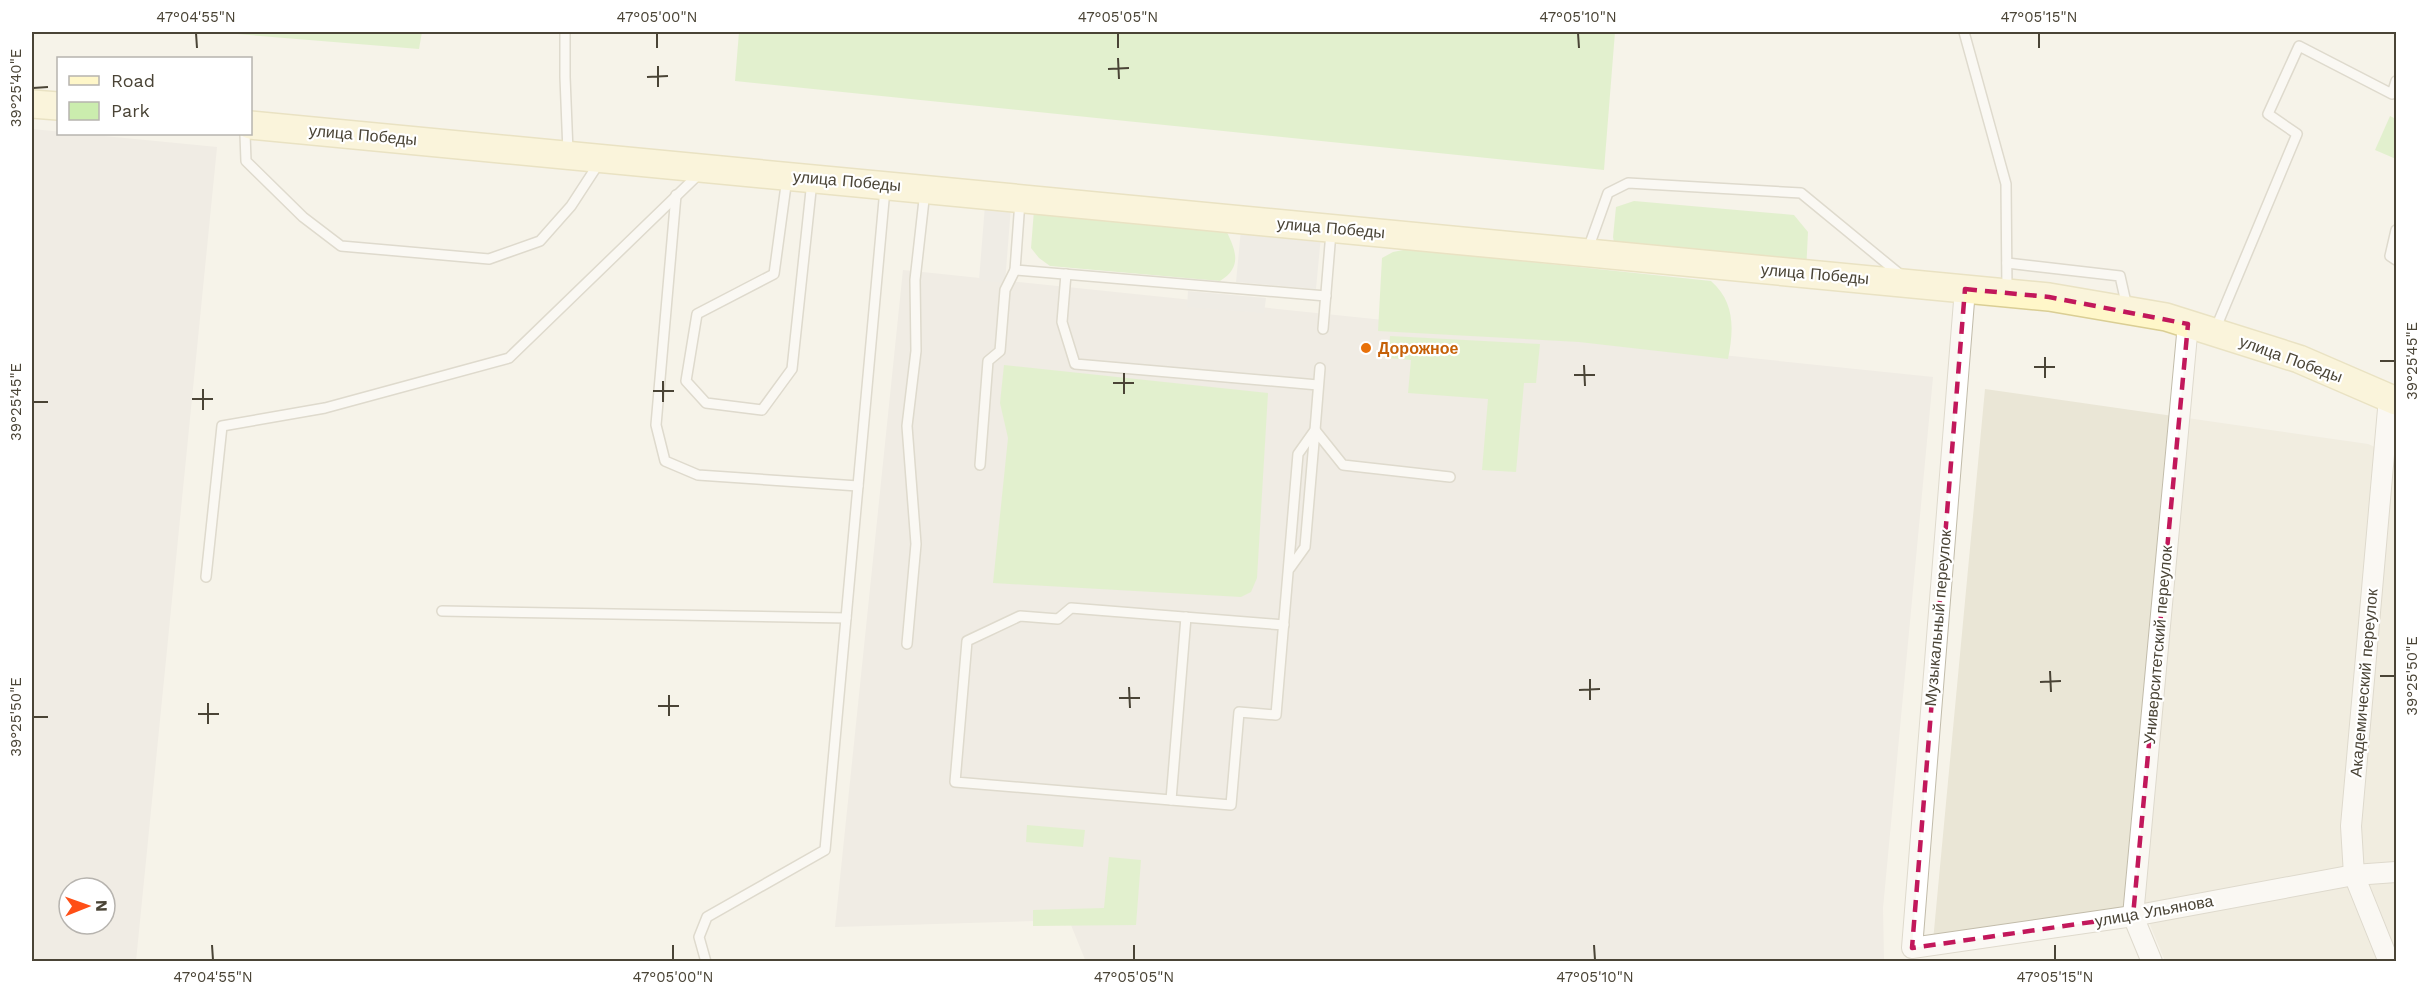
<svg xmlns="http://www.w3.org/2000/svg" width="2428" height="993" font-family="'Work Sans',sans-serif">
	<rect width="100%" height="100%" fill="#f6f3e9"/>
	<path fill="#eae6d6" d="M 1985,389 L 2368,444 L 2396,456 L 2396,961 L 2165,961 L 2148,920 L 1933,941 Z"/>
	<g fill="#e8e4dd" fill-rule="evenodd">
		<path d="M 32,129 L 217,147 L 136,961 L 32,961 ZM 69,888 L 105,888 L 105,924 L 69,924 Z"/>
		<path d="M 903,270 L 1933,377 L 1883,908 L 1884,961 L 1086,962 L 1069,920 L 835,927 Z"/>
	</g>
	<g fill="#cbedae">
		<path d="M 212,32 L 422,32 L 419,49 Z"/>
		<path d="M 739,32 L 1615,32 L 1604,170 L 735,81 Z"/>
		<path d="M 2390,116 L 2396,119 L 2396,159 L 2375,150 Z"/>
		<path d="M 1634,201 L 1794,215 L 1808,232 L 1806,273 L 1618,266 L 1613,237 L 1616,207 Z"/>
		<path d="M 1034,210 L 1224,226 C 1234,247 1245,266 1220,281 L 1050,266 L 1039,258 L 1031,248 Z"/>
		<path d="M 1408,249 L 1711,281 C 1735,302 1734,329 1728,359 L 1579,342 L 1378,331 L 1382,258 L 1393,252 Z"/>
		<path d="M 1390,336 L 1540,344 L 1536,383 L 1524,383 L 1516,472 L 1482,470 L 1488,399 L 1408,393 L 1411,360 L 1388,358 Z"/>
		<path d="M 1004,365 L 1268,393 L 1257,578 L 1251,592 L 1241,597 L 993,583 L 1008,438 L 1000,403 Z"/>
		<path d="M 1027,825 L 1085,830 L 1083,847 L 1026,842 Z"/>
		<path d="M 1109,857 L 1141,860 L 1136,925 L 1033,926 L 1033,910 L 1104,908 Z"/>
	</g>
	<g fill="#e7e5e1">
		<path d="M 985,205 L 1011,207 L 1005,283 L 979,280 Z"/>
		<path d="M 1241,229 L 1321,236 L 1316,289 L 1236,282 Z"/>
		<path d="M 1188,291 L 1266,298 L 1264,313 L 1187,307 Z"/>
	</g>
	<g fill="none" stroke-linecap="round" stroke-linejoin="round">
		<g stroke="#c2bcaa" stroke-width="12">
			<g id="lane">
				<path d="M 565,32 L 565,77 L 568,152"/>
				<path d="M 1964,32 L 2006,184 L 2007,290"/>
				<path d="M 245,134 L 246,161 L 303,217 L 341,246 L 489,259 L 540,241 L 571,206 L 599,163"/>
				<path d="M 787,178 L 774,274 L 697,314 L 686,381 L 706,403 L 762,410 L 792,369 L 812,181"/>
				<path d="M 676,195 L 656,425 L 665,461 L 698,475 L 858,486 L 885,189"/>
				<path d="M 1020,201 L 1015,270 L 1326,296"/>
				<path d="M 2396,230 L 2390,256 L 2396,260"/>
				<path d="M 1588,249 L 1608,193 L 1628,183 L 1801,193 L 1902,276"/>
				<path d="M 2007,263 L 2120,276 L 2127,307"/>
				<path d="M 1066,274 L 1062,322 L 1075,364 L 1318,385"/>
				<path d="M 1323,329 L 1331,232"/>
				<path d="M 2215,330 L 2297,134 L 2268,114 L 2299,46 L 2392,94 L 2396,81"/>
				<path d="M 980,465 L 988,361 L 1000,351 L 1005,290 L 1015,270"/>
				<path d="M 1290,568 L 1305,547 L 1315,430 L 1343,465 L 1450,477"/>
				<path d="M 206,577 L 222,426 L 325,408 L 509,358 L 699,174"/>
				<path d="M 442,611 L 846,618"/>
				<path d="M 1186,617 L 1171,800 L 1231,805 L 1239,712 L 1276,715 L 1298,454 L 1315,430 L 1320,368"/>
				<path d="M 907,644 L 916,544 L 907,426 L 916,351 L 915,280 L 925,191"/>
				<path d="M 1171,800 L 955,782 L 967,641 L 1020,616 L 1058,619 L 1071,608 L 1284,625"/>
				<path d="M 706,962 L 699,937 L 707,917 L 825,850 L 858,486"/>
			</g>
		</g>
		<g stroke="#c2bcaa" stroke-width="22">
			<g id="street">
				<path d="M 1965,289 L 1912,948 L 2133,916 L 2354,875 L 2396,872"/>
				<path d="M 2152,962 L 2133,916 L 2188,324"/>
				<path d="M 2389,962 L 2354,875 L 2351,826 L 2389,398"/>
			</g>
		</g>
		<g stroke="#dace94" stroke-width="30">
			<g id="secondary">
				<path d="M 32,104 L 58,106"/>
				<path d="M 250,125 L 2049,297 L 2166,317 L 2299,359 L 2396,401"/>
			</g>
		</g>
		<use href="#lane" stroke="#fff" stroke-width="9"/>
		<use href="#street" stroke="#fff" stroke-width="20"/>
		<use href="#secondary" stroke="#fff7c9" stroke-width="27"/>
	</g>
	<path d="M0 0H2428V993H0ZM 1965,289 L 2049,297 L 2188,324 L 2133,916 L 1912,948 Z" fill="#f6f3e9" fill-opacity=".55" fill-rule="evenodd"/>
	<path fill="none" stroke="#c2185b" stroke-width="4.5" stroke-dasharray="12 8" stroke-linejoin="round" d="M 1965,289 L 2049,297 L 2188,324 L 2133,916 L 1912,948 Z"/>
	<path fill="none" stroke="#4a4436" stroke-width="2" d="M 196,33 L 197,48M 657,33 L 657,48M 1118,33 L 1118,48M 1578,33 L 1579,48M 2039,33 L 2039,48M 1118,58 L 1119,79M 658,66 L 658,87M 1108,69 L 1129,68M 647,77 L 668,76M 33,88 L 48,87M 2045,357 L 2045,378M 2380,361 L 2395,361M 1584,365 L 1585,386M 2034,367 L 2055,367M 1124,373 L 1124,394M 1574,375 L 1595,375M 663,381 L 663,402M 1113,383 L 1134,383M 203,389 L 203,410M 653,391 L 674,391M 192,399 L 213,399M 33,402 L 48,402M 2050,671 L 2051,692M 2380,676 L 2395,676M 1590,679 L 1590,700M 2040,682 L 2061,681M 1129,687 L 1130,708M 1579,690 L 1600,689M 669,695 L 669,716M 1119,698 L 1140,698M 208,703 L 208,724M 658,706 L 679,706M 198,714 L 219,714M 33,717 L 48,717M 212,945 L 213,960M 673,945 L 673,960M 1134,945 L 1134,960M 1594,945 L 1595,960M 2055,945 L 2055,960"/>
	<circle fill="#e8710a" stroke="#fff" stroke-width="2" cx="1366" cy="348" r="6"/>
	<g text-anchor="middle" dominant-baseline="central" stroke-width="4.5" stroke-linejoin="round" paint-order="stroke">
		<g font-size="16" fill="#4a4436" stroke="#fff">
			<text transform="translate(363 135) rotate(5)">улица Победы</text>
			<text transform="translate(847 181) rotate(5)">улица Победы</text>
			<text transform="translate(1331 228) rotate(5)">улица Победы</text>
			<text transform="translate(1815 274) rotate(5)">улица Победы</text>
			<text transform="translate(2291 359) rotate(20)">улица Победы</text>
			<text transform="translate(1938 618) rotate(-85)">Музыкальный переулок</text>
			<text transform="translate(2158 645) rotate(-85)">Университетский переулок</text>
			<text transform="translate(2364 683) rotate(-85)">Академический переулок</text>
			<text transform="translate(2154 911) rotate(-10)">улица Ульянова</text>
		</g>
		<g font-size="16" font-weight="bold" fill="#c56008" stroke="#fff" text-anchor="start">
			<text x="1378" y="348">Дорожное</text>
		</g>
	</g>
	<rect width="2428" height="993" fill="none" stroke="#ffffff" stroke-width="66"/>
	<rect x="57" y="57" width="195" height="78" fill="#ffffff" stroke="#b7b4af" stroke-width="1.5"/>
	<rect x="69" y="76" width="30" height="9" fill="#fff7c9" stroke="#b7b4af" stroke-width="1.5"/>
	<text x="111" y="87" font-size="18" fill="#4a4436">Road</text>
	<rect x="69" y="102" width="30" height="18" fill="#cbedae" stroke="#b7b4af" stroke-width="1.5"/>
	<text x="111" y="117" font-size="18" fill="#4a4436">Park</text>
	<g transform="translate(87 906) rotate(89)"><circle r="28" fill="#ffffff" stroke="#b7b4af" stroke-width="1.5"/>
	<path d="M0-4.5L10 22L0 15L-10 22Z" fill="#ff4f16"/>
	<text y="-9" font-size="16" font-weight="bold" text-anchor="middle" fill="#4a4436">N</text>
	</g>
	<rect x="33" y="33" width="2362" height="927" fill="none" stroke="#4a4436" stroke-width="2"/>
	<g font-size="15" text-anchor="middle" fill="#4a4436">
		<text x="196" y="22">47°04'55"N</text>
		<text x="657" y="22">47°05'00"N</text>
		<text x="1118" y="22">47°05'05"N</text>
		<text x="1578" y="22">47°05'10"N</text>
		<text x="2039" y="22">47°05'15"N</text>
		<text transform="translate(16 88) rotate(-90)" y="5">39°25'40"E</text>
		<text transform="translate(2412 361) rotate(-90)" y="5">39°25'45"E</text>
		<text transform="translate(16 402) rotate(-90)" y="5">39°25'45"E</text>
		<text transform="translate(2412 676) rotate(-90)" y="5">39°25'50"E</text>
		<text transform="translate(16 717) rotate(-90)" y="5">39°25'50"E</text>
		<text x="213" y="982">47°04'55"N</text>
		<text x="673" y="982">47°05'00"N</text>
		<text x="1134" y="982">47°05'05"N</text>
		<text x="1595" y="982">47°05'10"N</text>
		<text x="2055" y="982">47°05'15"N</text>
	</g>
</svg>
